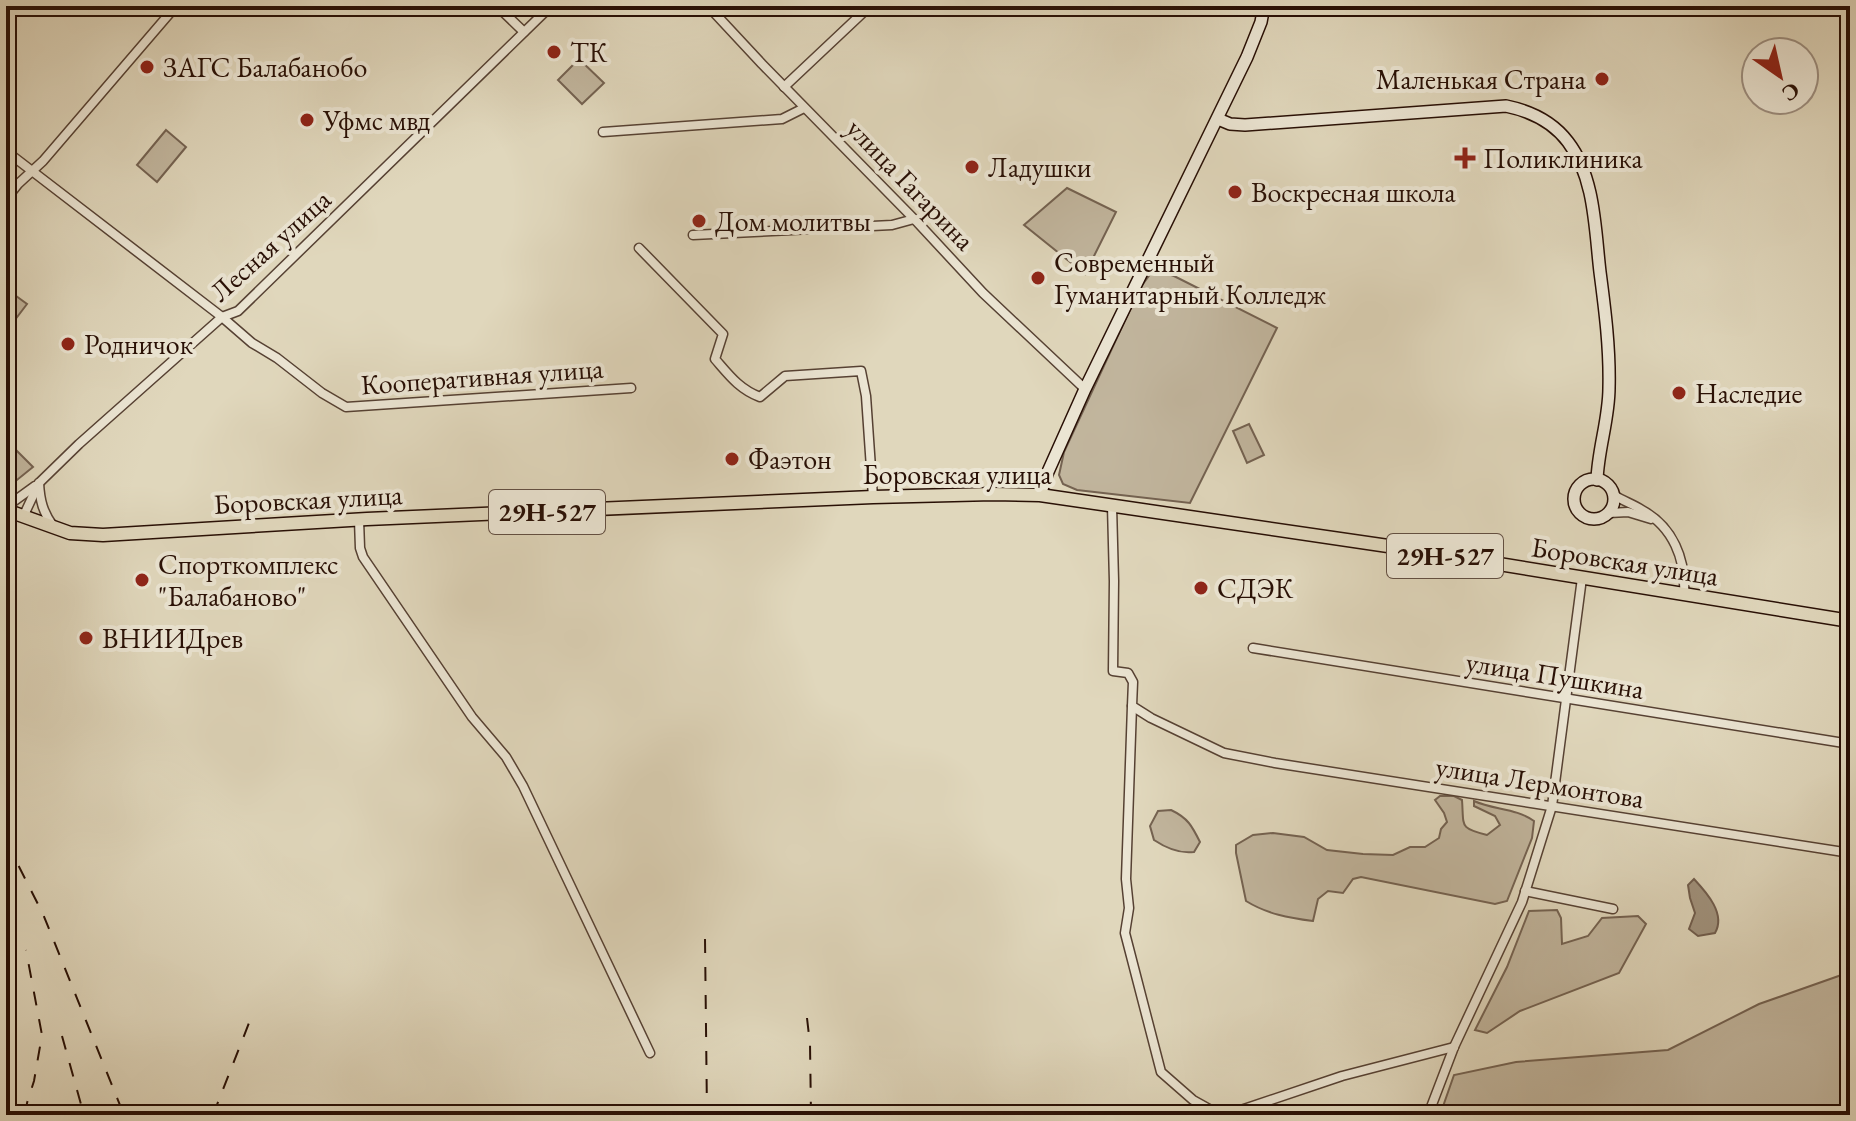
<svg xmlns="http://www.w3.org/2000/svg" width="1856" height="1121" font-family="'EB Garamond',serif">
	<rect width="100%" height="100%" fill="#e0d7bc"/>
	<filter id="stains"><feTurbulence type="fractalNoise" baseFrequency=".0025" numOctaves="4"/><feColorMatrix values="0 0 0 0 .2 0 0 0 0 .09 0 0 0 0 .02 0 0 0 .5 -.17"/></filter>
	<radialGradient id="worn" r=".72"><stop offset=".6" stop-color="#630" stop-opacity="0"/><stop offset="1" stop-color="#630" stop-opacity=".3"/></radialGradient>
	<g fill="#c1b59d" stroke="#746251" stroke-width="2">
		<path d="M 579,59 L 604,83 L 582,104 L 558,80 Z"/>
		<path d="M 166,130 L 186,147 L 157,182 L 137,165 Z"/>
		<path d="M 1067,188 L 1116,212 L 1085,274 L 1024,225 Z"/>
		<path d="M 1154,269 L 1174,276 L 1277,328 L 1190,503 L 1077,490 L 1063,484 L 1059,475 L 1064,452 L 1140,288 Z"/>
		<path d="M 12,293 L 27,304 L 8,329 L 6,327 L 6,301 Z"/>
		<path d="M 1249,424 L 1264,455 L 1247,463 L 1233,431 Z"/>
		<path d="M 6,440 L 33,467 L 12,484 L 6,482 Z"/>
		<path d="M 1440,796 L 1454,796 L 1462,800 C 1464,827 1459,828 1487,835 L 1500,825 L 1495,816 L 1474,806 L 1474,801 C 1494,810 1516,808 1534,821 L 1532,838 L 1507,901 L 1495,904 L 1361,877 L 1353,879 L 1343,893 L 1328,891 L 1318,899 L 1313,921 C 1289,918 1267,914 1246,901 L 1236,853 L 1236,845 L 1253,835 L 1273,833 L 1304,837 L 1327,850 L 1363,854 L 1393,855 L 1410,847 L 1425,847 L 1439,838 L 1441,829 L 1447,822 L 1444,813 L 1435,800 Z"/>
		<path d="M 1171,810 C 1188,818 1192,826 1200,842 L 1194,852 C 1179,854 1166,848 1154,840 L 1150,826 L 1158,811 Z"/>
		<path d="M 1557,910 L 1561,918 L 1562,944 L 1588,936 L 1602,918 L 1638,916 L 1646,924 L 1619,973 L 1520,1011 L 1487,1033 L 1475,1030 L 1507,967 L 1529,911 Z"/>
		<path d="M 1850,972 L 1850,1115 L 1440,1115 L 1454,1075 L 1516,1062 L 1668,1050 L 1759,1004 Z"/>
	</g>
	<path fill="#a1937e" stroke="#715e4e" stroke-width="2" d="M 1694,879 C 1707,893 1726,914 1715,933 L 1698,936 L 1689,929 L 1695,913 L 1690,898 L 1688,885 Z"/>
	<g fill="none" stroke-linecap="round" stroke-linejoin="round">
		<g stroke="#564133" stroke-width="11">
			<g id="street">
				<path d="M 497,6 L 524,32"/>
				<path d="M 708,6 L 762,64 L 918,223 L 983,293 L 1085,389"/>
				<path d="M 784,87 L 870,6"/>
				<path d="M 603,132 L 782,119 L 804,108"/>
				<path d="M 6,151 L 222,317 L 252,343 L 277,358 L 322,393 L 346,407 L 631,388"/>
				<path d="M 6,199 L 18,184 L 43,161 L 176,6"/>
				<path d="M 693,235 L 892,225 L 914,219"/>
				<path d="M 639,248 L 723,334 L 715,359 C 729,375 739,389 760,397 L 785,376 L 861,371 L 866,396 L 873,497"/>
				<path d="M 39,483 C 40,501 43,512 53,526"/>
				<path d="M 1614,495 C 1623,501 1633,504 1642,510 C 1673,527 1686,559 1684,594"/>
				<path d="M 1112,506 L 1114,581 L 1113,671 L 1128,673 L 1133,682 L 1132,706 L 1151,718 L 1224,753 L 1275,763 L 1850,853"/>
				<path d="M 6,507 L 35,486"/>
				<path d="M 1609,513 L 1628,512 L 1651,519"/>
				<path d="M 23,517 L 39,483 L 79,444 L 222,317 L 238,311 L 551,6"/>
				<path d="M 359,520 L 360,548 L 363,557 L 472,717 L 506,757 L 523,786 L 650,1053"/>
				<path d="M 1253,648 L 1850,744"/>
				<path d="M 1132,706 L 1126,879 L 1129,908 L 1125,933 L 1161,1072 L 1193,1100 L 1220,1115"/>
				<path d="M 1525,891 L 1613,909"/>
				<path d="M 1226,1115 L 1342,1076 L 1454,1047"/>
				<path d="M 1428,1115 L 1454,1047 L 1522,902 L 1552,806 L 1582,578"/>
			</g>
		</g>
		<g stroke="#280f05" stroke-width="14">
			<g id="secondary">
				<path d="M 1218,119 L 1230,124 L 1245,125 L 1506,106 C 1530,111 1553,122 1568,142 C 1595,177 1595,230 1600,272 C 1605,310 1610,349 1609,388 C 1609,419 1598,449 1597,480"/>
				<circle cx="1594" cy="499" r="20"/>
				<path d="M 1040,495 L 1047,474 L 1085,389 L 1247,57 L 1261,22 L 1264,6"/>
			</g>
		</g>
		<g stroke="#280f05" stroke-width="15">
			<path id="primary" d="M 6,510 L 70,533 L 103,535 L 367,519 L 873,497 L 993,494 L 1040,495 L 1388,546 L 1850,621"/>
		</g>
		<use href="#street" stroke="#ebe5d3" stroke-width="8"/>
		<use href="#secondary" stroke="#ebe5d3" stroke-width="11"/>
		<use href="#primary" stroke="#e0d7bc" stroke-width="12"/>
		<g stroke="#280f05" stroke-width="2" stroke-dasharray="14 14" stroke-linecap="butt">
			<path d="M 6,841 L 43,914 L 124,1115"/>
			<path d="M 705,939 L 707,1115"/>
			<path d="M 807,1018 L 810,1044 L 811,1115"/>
			<path d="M 62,1036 L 84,1115"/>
			<path d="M 26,1115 L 27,1103 L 34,1081 L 42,1035 L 26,950"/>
			<path d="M 213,1115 L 249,1023"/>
		</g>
	</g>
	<g fill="#8f2418" stroke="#ebe5d3" stroke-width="3">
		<circle cx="554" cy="52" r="8"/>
		<circle cx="147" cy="67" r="8"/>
		<circle cx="1602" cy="79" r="8"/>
		<circle cx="307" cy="120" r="8"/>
		<path d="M1461 146h8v8h8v8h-8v8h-8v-8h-8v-8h8z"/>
		<circle cx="972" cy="167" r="8"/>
		<circle cx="1235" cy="192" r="8"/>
		<circle cx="699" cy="221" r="8"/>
		<circle cx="1038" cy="278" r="8"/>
		<circle cx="68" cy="344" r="8"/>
		<circle cx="1679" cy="393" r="8"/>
		<circle cx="732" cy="459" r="8"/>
		<circle cx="142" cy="580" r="8"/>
		<circle cx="1201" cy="588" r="8"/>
		<circle cx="86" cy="638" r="8"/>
	</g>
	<g text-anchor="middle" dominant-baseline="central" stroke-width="8" stroke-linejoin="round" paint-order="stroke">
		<g fill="#ebe5d3" stroke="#624f43" stroke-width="2">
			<rect x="489" y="490" width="116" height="44" rx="6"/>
			<rect x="1387" y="534" width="116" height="44" rx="6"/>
		</g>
		<g font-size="26" font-weight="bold" fill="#280f05">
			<text x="547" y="512">29Н-527</text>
			<text x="1445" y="556">29Н-527</text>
		</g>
		<g font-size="28" fill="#280f05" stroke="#ebe5d3" text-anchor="start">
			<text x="570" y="52">ТК</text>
			<text x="163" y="67">ЗАГС Балабанобо</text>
			<text x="1586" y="79" text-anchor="end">Маленькая Страна</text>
			<text x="323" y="120">Уфмс мвд</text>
			<text x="1483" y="158">Поликлиника</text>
			<text x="988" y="167">Ладушки</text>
			<text x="1251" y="192">Воскресная школа</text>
			<text x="715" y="221">Дом молитвы</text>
			<text x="1054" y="262">Современный<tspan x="1054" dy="32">Гуманитарный Колледж</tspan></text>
			<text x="84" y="344">Родничок</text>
			<text x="1695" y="393">Наследие</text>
			<text x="748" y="459">Фаэтон</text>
			<text x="158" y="564">Спорткомплекс<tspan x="158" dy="32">"Балабаново"</tspan></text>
			<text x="1217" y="588">СДЭК</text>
			<text x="102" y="638">ВНИИДрев</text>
		</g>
		<g font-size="28" fill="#280f05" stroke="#ebe5d3">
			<text transform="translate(911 184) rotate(46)">улица Гагарина</text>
			<text transform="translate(270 245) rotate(-42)">Лесная улица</text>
			<text transform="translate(482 376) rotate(-4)">Кооперативная улица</text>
			<text x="957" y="474">Боровская улица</text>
			<text transform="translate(308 499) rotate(-3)">Боровская улица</text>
			<text transform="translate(1625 561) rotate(9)">Боровская улица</text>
			<text transform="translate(1555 675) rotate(9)">улица Пушкина</text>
			<text transform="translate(1540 782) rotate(9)">улица Лермонтова</text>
		</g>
	</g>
	<rect width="1856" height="1121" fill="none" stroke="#e0d7bc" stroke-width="32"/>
	<rect x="8" y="8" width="1840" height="1105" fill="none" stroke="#280f05" stroke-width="4"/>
	<rect x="16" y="16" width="1824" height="1089" fill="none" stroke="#280f05" stroke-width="2"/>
	<g transform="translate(1780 76) rotate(146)"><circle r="38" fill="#ebe5d3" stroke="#9d8f81" stroke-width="2"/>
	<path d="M0-6L14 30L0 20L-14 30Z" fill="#8f2418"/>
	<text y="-12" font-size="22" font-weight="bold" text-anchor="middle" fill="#280f05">С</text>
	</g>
	<rect width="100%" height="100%" filter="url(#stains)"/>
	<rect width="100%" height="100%" fill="url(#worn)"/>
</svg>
